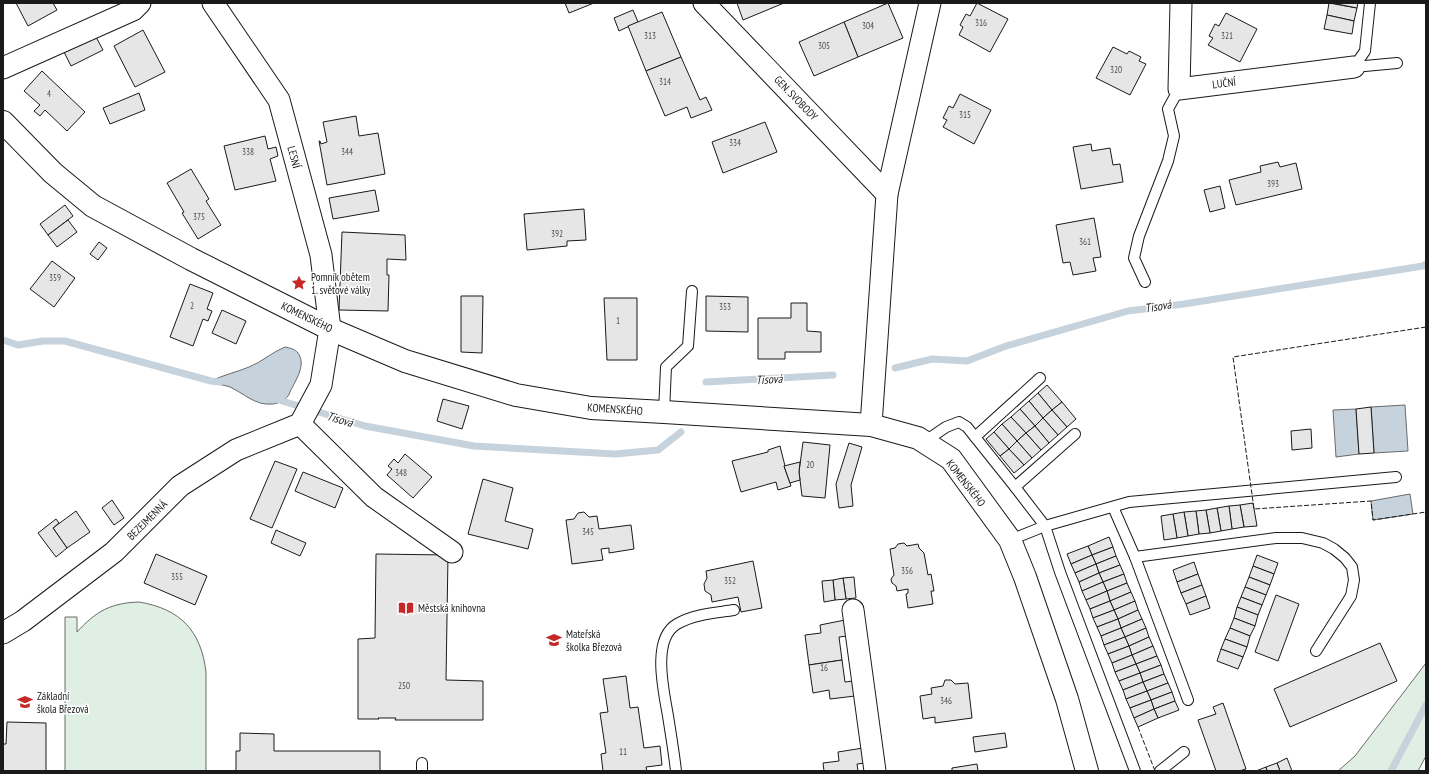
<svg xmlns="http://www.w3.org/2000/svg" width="1429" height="774" font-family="'PT Sans Narrow',sans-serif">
	<rect width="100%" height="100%" fill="#fff"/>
	<g fill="#e0efe3" stroke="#6a6a6a">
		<path d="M 139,602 C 181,609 201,631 206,672 L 206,771 L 65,771 L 65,617 L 77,617 L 77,632 C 96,611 111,603 139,602 Z"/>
		<path d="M 1426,663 L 1426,756 L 1418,771 L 1338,771 L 1355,756 Z"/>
	</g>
	<g fill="#c6d2dc" stroke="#6a6a6a">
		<path d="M 285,347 C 290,348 295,349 298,353 C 306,364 297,378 292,388 C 290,390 290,394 288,396 C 285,400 277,404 272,404 C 256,406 243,393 230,387 C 224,385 217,384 212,383 L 211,381 C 223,375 237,372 249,367 C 262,362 272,352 285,347 Z"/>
		<path d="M 1405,405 L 1408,451 L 1374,453 L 1371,407 Z"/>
		<path d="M 1356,409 L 1359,454 L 1336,457 L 1333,410 Z"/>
		<path d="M 1410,494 L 1413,514 L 1373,520 L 1371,501 Z"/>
	</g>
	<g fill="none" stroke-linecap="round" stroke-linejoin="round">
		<g stroke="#c6d2dc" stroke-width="7">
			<path d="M 3,340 L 18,345 L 43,341 L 65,341 L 211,381 L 220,382"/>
			<path d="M 895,368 L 932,359 L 967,361 L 1006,346 L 1128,311 L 1184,304 L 1423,266 L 1426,264"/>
			<path d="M 706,382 L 833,375"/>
			<path d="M 274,397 L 282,401 L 365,426 L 474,446 L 615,454 L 658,450 L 681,432"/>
			<path d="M 1391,771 L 1426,705"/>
		</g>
	</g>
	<g fill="#e6e6e6" stroke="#1a1a1a">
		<path d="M 16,3 L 53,3 L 57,10 L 28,26 Z"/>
		<path d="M 565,3 L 594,3 L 569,13 Z"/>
		<path d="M 737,3 L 784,3 L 743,20 Z"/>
		<path d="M 888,3 L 903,38 L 858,57 L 844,22 Z"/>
		<path d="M 977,3 L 1008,19 L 990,52 L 959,35 L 963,27 L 960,25 L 966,14 L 970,16 Z"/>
		<path d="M 1329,3 L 1357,8 L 1354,21 L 1327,15 Z"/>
		<path d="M 1332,3 L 1358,3 L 1357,8 Z"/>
		<path d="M 633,10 L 638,22 L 619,31 L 614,18 Z"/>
		<path d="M 662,12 L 681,57 L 646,71 L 628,26 Z"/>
		<path d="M 1226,13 L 1257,29 L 1240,62 L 1208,45 L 1213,38 L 1209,36 L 1215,24 L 1219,26 Z"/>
		<path d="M 1327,15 L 1354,21 L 1352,34 L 1324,29 Z"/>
		<path d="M 844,22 L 858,57 L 814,76 L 799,42 Z"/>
		<path d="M 143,30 L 165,72 L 135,87 L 114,46 Z"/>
		<path d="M 96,37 L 103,50 L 71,66 L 64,52 Z"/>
		<path d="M 1113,47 L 1127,54 L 1129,51 L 1141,57 L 1139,61 L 1146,64 L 1130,95 L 1096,78 Z"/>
		<path d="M 681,57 L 700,100 L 706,97 L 712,110 L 691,118 L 687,107 L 665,116 L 646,71 Z"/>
		<path d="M 42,71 L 85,112 L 67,131 L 45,110 L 40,116 L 34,111 L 40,105 L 24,91 Z"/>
		<path d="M 139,93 L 145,110 L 110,124 L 103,108 Z"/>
		<path d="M 960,94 L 991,110 L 974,144 L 943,127 L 947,120 L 943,118 L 949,106 L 953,108 Z"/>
		<path d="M 356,116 L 359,136 L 378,133 L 385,174 L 327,185 L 319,141 L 320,141 L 321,144 L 327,142 L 323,122 Z"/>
		<path d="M 765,122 L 777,152 L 723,173 L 712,142 Z"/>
		<path d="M 265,136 L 268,149 L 276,147 L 278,156 L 270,159 L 276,181 L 235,190 L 224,146 Z"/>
		<path d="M 1091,144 L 1092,151 L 1110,148 L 1113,165 L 1120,164 L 1123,182 L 1081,189 L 1073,147 Z"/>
		<path d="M 1278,162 L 1280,167 L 1296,163 L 1302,189 L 1236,205 L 1229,180 L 1261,172 L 1260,166 Z"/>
		<path d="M 191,169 L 209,199 L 206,201 L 221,225 L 198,239 L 182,213 L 184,212 L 167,183 Z"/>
		<path d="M 1220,186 L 1225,208 L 1210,212 L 1204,190 Z"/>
		<path d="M 375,190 L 379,211 L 333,219 L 329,198 Z"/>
		<path d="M 65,205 L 73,216 L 48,235 L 40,224 Z"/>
		<path d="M 584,209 L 586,240 L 567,241 L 567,246 L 527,250 L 524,214 Z"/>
		<path d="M 1094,218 L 1101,257 L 1093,258 L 1096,271 L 1073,275 L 1070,262 L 1063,263 L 1056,225 Z"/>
		<path d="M 68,220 L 77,232 L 57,247 L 48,235 Z"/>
		<path d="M 342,232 L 405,235 L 406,260 L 387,259 L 387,275 L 389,275 L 388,311 L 339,310 Z"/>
		<path d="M 99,242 L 107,248 L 98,260 L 90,254 Z"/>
		<path d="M 52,261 L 75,278 L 54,307 L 30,289 Z"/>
		<path d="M 190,284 L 213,293 L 207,309 L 212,311 L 208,321 L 203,319 L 193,346 L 170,337 Z"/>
		<path d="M 461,296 L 483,296 L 482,353 L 461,352 Z"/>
		<path d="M 706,296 L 748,297 L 748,332 L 706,331 Z"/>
		<path d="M 604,298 L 637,298 L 637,360 L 607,360 Z"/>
		<path d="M 791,303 L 807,303 L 807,331 L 821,332 L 821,352 L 785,352 L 785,359 L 758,359 L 758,318 L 791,318 Z"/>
		<path d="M 222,310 L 246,321 L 236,344 L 212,333 Z"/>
		<path d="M 1047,385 L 1062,402 L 1052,410 L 1038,393 Z"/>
		<path d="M 1038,393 L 1052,410 L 1043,418 L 1029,401 Z"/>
		<path d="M 443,399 L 469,406 L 462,429 L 437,421 Z"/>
		<path d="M 1029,401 L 1043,418 L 1035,426 L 1020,409 Z"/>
		<path d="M 1062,402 L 1076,419 L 1067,427 L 1052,410 Z"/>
		<path d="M 1371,407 L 1374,453 L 1359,454 L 1356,409 Z"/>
		<path d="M 1020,409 L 1035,426 L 1026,433 L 1011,417 Z"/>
		<path d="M 1052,410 L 1067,427 L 1058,435 L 1043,418 Z"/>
		<path d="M 1011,417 L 1026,433 L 1017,441 L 1002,424 Z"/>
		<path d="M 1043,418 L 1058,435 L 1049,443 L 1035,426 Z"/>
		<path d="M 1002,424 L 1017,441 L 1009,449 L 994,432 Z"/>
		<path d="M 1035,426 L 1049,443 L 1041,450 L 1026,433 Z"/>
		<path d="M 1311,429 L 1312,448 L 1292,450 L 1291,431 Z"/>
		<path d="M 994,432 L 1009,449 L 1000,456 L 986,439 Z"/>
		<path d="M 1026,433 L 1041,450 L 1032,458 L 1017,441 Z"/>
		<path d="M 1017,441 L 1032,458 L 1024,465 L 1009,449 Z"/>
		<path d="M 803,442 L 830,445 L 825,498 L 802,496 L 799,472 Z"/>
		<path d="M 849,443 L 862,447 L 851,485 L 853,506 L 839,508 L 836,484 Z"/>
		<path d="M 780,446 L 785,466 L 784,466 L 791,486 L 778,490 L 776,482 L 741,492 L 732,461 L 768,452 L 768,450 Z"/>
		<path d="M 1009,449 L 1024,465 L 1014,473 L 1000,456 Z"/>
		<path d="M 405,454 L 432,477 L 413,498 L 387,475 L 392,469 L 388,466 L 394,459 L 398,463 Z"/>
		<path d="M 275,461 L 297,469 L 272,528 L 250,519 Z"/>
		<path d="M 800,462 L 799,472 L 800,480 L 790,483 L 784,466 Z"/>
		<path d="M 303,472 L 343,488 L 335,508 L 295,491 Z"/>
		<path d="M 483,479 L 513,488 L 505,521 L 533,529 L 528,549 L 468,534 Z"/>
		<path d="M 112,500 L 124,518 L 114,525 L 102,508 Z"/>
		<path d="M 1253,503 L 1257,526 L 1244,527 L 1240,505 Z"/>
		<path d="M 1240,505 L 1244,527 L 1232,529 L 1229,506 Z"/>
		<path d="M 1229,506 L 1232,529 L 1221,531 L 1217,508 Z"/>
		<path d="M 1217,508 L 1221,531 L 1210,533 L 1206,510 Z"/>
		<path d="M 1206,510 L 1210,533 L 1199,534 L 1196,511 Z"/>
		<path d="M 76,511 L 90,532 L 67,548 L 53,528 Z"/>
		<path d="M 1196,511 L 1199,534 L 1188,536 L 1184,512 Z"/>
		<path d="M 584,512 L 589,517 L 597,516 L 599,529 L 631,525 L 634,549 L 609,553 L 609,548 L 601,549 L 603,560 L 572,564 L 566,520 L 574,519 L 578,513 Z"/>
		<path d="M 1184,512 L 1188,536 L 1177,538 L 1173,514 Z"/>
		<path d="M 1173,514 L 1177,538 L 1164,540 L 1161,516 Z"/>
		<path d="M 56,519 L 59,523 L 53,528 L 67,548 L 56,557 L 38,533 Z"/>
		<path d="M 276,530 L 306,543 L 300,556 L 271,543 Z"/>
		<path d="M 1109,537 L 1113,547 L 1092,555 L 1088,546 Z"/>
		<path d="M 904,543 L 907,546 L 918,544 L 919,548 L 924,553 L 928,575 L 931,574 L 934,591 L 931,591 L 933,604 L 908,608 L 906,594 L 908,593 L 908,589 L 897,591 L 896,586 L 892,583 L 891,579 L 894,575 L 890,549 L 895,548 L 898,544 Z"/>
		<path d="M 1088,546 L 1092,555 L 1071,564 L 1067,554 Z"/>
		<path d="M 1113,547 L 1116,556 L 1096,564 L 1092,555 Z"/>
		<path d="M 156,554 L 207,576 L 195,605 L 144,583 Z"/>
		<path d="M 376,554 L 448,555 L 446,680 L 483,681 L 483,720 L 395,720 L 396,718 L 378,718 L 379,719 L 358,719 L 358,639 L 375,638 Z"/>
		<path d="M 1092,555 L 1096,564 L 1075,573 L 1071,564 Z"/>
		<path d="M 1257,555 L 1278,563 L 1274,574 L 1253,566 Z"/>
		<path d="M 1116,556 L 1120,565 L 1099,573 L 1096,564 Z"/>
		<path d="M 753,561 L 762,608 L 741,612 L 738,597 L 712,602 L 711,595 L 705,591 L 704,584 L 707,578 L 706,571 Z"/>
		<path d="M 1194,562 L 1198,574 L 1177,582 L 1173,570 Z"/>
		<path d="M 1096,564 L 1099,573 L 1079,582 L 1075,573 Z"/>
		<path d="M 1120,565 L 1124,574 L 1103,582 L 1099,573 Z"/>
		<path d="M 1253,566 L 1274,574 L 1270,585 L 1249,577 Z"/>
		<path d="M 1099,573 L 1103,582 L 1082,591 L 1079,582 Z"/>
		<path d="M 1124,574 L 1127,583 L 1107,591 L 1103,582 Z"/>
		<path d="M 1198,574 L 1202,585 L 1181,593 L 1177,582 Z"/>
		<path d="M 854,577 L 856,598 L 846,599 L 843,578 Z"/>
		<path d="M 1249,577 L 1270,585 L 1266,595 L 1245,587 Z"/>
		<path d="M 843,578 L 846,599 L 835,600 L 833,580 Z"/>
		<path d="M 833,580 L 835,600 L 824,602 L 822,581 Z"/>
		<path d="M 1103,582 L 1107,591 L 1086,600 L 1082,591 Z"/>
		<path d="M 1127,583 L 1131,592 L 1110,601 L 1107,591 Z"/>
		<path d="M 1202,585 L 1206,596 L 1186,604 L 1181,593 Z"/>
		<path d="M 1245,587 L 1266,595 L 1262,605 L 1241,597 Z"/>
		<path d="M 1107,591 L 1110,601 L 1090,609 L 1086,600 Z"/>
		<path d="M 1131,592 L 1135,601 L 1114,610 L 1110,601 Z"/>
		<path d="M 1276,595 L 1299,604 L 1278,661 L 1255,652 Z"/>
		<path d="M 1206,596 L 1210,608 L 1190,615 L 1186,604 Z"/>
		<path d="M 1241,597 L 1262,605 L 1258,615 L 1237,607 Z"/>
		<path d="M 1110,601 L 1114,610 L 1093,618 L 1090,609 Z"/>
		<path d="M 1135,601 L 1138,610 L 1118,619 L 1114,610 Z"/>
		<path d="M 1237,607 L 1258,615 L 1255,626 L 1234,618 Z"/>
		<path d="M 1114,610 L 1118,619 L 1097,627 L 1093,618 Z"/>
		<path d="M 1138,610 L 1142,619 L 1121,628 L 1118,619 Z"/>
		<path d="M 1234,618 L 1255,626 L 1250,636 L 1230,628 Z"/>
		<path d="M 1118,619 L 1121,628 L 1101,636 L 1097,627 Z"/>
		<path d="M 1142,619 L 1146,628 L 1125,637 L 1121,628 Z"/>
		<path d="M 845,620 L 847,636 L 839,637 L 842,660 L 809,665 L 805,635 L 821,633 L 820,625 Z"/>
		<path d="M 1121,628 L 1125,637 L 1104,645 L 1101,636 Z"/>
		<path d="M 1146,628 L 1149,637 L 1129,646 L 1125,637 Z"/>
		<path d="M 1230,628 L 1250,636 L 1247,647 L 1225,639 Z"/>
		<path d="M 1125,637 L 1129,646 L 1108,654 L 1104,645 Z"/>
		<path d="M 1149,637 L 1153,646 L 1132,655 L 1129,646 Z"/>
		<path d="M 1225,639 L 1247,647 L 1243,657 L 1221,649 Z"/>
		<path d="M 1380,643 L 1397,681 L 1290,727 L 1274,689 Z"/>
		<path d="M 1129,646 L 1132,655 L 1112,663 L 1108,654 Z"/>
		<path d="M 1153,646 L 1157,656 L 1136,664 L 1132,655 Z"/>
		<path d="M 1221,649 L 1243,657 L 1238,669 L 1217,661 Z"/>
		<path d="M 1132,655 L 1136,664 L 1115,672 L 1112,663 Z"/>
		<path d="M 1157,656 L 1161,665 L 1140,673 L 1136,664 Z"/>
		<path d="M 842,660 L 845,682 L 853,681 L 855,696 L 830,699 L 829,690 L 813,693 L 809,665 Z"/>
		<path d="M 1136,664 L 1140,673 L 1119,681 L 1115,672 Z"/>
		<path d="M 1161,665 L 1164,674 L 1143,682 L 1140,673 Z"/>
		<path d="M 1140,673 L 1143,682 L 1123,690 L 1119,681 Z"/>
		<path d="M 1164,674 L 1168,683 L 1147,691 L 1143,682 Z"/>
		<path d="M 626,676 L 630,708 L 638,707 L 644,748 L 660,746 L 662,765 L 646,767 L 647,771 L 603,771 L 601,754 L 606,753 L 600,713 L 608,712 L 603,679 Z"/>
		<path d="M 945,680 L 951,680 L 955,684 L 968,683 L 972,718 L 935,723 L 935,717 L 923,719 L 920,696 L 932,694 L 931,688 L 943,686 Z"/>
		<path d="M 1143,682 L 1147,691 L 1126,699 L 1123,690 Z"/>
		<path d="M 1168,683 L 1172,692 L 1151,700 L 1147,691 Z"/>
		<path d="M 1147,691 L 1151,700 L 1130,708 L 1126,699 Z"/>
		<path d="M 1172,692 L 1175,701 L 1154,709 L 1151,700 Z"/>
		<path d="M 1151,700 L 1154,709 L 1134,718 L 1130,708 Z"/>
		<path d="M 1175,701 L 1179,710 L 1158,718 L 1154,709 Z"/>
		<path d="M 1223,703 L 1246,769 L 1239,771 L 1216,771 L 1198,720 L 1216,714 L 1213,707 Z"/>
		<path d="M 1154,709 L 1158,718 L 1138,727 L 1134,718 Z"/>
		<path d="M 7,722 L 46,723 L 46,771 L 3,771 L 3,744 L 6,744 Z"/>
		<path d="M 240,733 L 274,734 L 274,751 L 380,751 L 380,771 L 236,771 L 236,751 L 240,751 Z"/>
		<path d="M 1005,733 L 1007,747 L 975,752 L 973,737 Z"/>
		<path d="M 863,748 L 865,763 L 857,764 L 858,771 L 824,771 L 823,763 L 839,761 L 838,752 Z"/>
		<path d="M 1287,758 L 1292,771 L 1280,771 L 1277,763 Z"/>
		<path d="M 1277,763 L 1280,771 L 1267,771 L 1266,767 Z"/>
		<path d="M 977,764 L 978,771 L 952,771 L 952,768 Z"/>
		<path d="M 1266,767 L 1267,771 L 1256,771 Z"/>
	</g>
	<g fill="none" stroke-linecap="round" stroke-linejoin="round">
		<g stroke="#1a1a1a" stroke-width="12">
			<g id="service">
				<path d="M 1354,67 L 1365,51 L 1370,3"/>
				<path d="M 1354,67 L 1397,63"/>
				<path d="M 1145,282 L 1134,258 L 1139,236 L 1168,161 L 1174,136 L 1168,109 L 1179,89"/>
				<path d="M 664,412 L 666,367 L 688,346 L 692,291"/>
				<path d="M 975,437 L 1040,378"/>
				<path d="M 924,442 L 946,427 L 959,422 L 967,427 L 1015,487 L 1075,434"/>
				<path d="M 1113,507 L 1135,557 L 1188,700"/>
				<path d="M 1010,540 L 1045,526 L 1015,487"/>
				<path d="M 1135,557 L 1276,538 L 1302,538 L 1323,543 L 1334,549 L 1345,558 L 1352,567 L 1354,580 L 1351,596 L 1316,651"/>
				<path d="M 422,771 L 422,763"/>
				<path d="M 676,771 C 674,753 671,735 668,716 C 664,692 651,639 677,624 C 694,614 715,613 734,610"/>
				<path d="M 1135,771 L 1060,572 L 1045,526 L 1129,502 L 1396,477"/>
				<path d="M 1160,771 L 1184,752"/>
			</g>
		</g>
		<g stroke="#1a1a1a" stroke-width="23">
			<g id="minor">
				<path d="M 704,3 L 887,194"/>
				<path d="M 1181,3 L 1179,89 L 1354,67"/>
				<path d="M 3,68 L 133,10 L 140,3"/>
				<path d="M 300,424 L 374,497 L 452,552"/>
				<path d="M 871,425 L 887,194 L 930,3"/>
				<path d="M 853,610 L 875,771"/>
				<path d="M 3,633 L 23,621 L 114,552 L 180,486 L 236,450 L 300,424 L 321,385 L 330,329 L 321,255 L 279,100 L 213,3"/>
			</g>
		</g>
		<g stroke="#1a1a1a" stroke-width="24">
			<path id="tertiary" d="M 3,122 L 53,173 L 93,206 L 191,259 L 330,329 L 405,361 L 516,395 L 591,408 L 664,412 L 871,425 L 918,438 L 951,459 L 1010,540 L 1025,577 L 1067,699 L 1087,771"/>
		</g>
		<use href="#service" stroke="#fff" stroke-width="10"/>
		<use href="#minor" stroke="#fff" stroke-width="21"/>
		<use href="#tertiary" stroke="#fff" stroke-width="22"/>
		<g stroke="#1a1a1a" stroke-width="1" stroke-dasharray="5 2" stroke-linecap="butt">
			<path d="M 1426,327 L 1233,357 L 1254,509 L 1371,501 L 1373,520 L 1426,512"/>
			<path d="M 1138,727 L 1155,771"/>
		</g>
	</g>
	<defs>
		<g id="sight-bare" transform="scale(1.2)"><path d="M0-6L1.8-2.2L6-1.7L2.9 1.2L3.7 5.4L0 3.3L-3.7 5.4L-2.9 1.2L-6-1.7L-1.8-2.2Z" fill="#c62828" stroke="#fff" stroke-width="2.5" paint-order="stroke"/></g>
		<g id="library-bare" transform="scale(1.2)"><path d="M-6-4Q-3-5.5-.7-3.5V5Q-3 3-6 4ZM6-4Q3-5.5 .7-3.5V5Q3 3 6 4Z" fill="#c62828" stroke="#fff" stroke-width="2.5" paint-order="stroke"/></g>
		<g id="school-bare" transform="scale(1.2)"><path d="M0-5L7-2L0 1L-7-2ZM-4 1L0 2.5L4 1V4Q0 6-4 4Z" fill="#c62828" stroke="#fff" stroke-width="2.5" paint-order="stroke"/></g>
	</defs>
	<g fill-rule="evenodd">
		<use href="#sight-bare" x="299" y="283"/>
		<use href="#library-bare" x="406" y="608"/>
		<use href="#school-bare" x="554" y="640"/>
		<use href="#school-bare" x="25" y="702"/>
	</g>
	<g text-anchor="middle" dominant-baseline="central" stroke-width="3" stroke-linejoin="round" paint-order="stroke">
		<g font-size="9" fill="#4d4d4d">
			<text x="981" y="22">316</text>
			<text x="868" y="25">304</text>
			<text x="650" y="35">313</text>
			<text x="1227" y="35">321</text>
			<text x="824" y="45">305</text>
			<text x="1116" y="69">320</text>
			<text x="665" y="81">314</text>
			<text x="49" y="93">4</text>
			<text x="965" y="114">315</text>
			<text x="735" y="142">334</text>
			<text x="248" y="151">338</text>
			<text x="347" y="151">344</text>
			<text x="1273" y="183">393</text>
			<text x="199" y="216">375</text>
			<text x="557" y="233">392</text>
			<text x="1085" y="241">361</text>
			<text x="55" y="277">359</text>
			<text x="192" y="305">2</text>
			<text x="725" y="306">353</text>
			<text x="618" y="320">1</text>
			<text x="810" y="464">20</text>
			<text x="401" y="472">348</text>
			<text x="588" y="531">345</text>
			<text x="907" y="570">356</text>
			<text x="177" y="576">355</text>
			<text x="730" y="580">352</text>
			<text x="824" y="667">16</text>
			<text x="404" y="685">250</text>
			<text x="946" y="700">346</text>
			<text x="623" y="751">11</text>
		</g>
		<g font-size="11" fill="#1a1a1a" stroke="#fff">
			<text transform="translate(1224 83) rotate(-7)">LUČNÍ</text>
			<text transform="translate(796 98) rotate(46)">GEN. SVOBODY</text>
			<text transform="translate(294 157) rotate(75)">LESNÍ</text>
			<text transform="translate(307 317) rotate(26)">KOMENSKÉHO</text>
			<text transform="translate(615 409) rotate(4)">KOMENSKÉHO</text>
			<text transform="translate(966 483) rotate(52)">KOMENSKÉHO</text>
			<text transform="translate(147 520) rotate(-45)">BEZEJMENNÁ</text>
		</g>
		<g font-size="11" fill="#1a1a1a" stroke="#fff" text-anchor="start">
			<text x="311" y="277">Pomník obětem<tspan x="311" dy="13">1. světové války</tspan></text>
			<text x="418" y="608">Městská knihovna</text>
			<text x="566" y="634">Mateřská<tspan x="566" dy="13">školka Březová</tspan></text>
			<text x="37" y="696">Základní<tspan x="37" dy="13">škola Březová</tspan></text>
		</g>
		<g font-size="12" font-style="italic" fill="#1a1a1a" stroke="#fff">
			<text transform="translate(1158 306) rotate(-9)">Tisová</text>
			<text transform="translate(769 379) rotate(-3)">Tisová</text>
			<text transform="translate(340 419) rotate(17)">Tisová</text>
		</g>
	</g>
	<rect width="1429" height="774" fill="none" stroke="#1a1a1a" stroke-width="8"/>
</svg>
